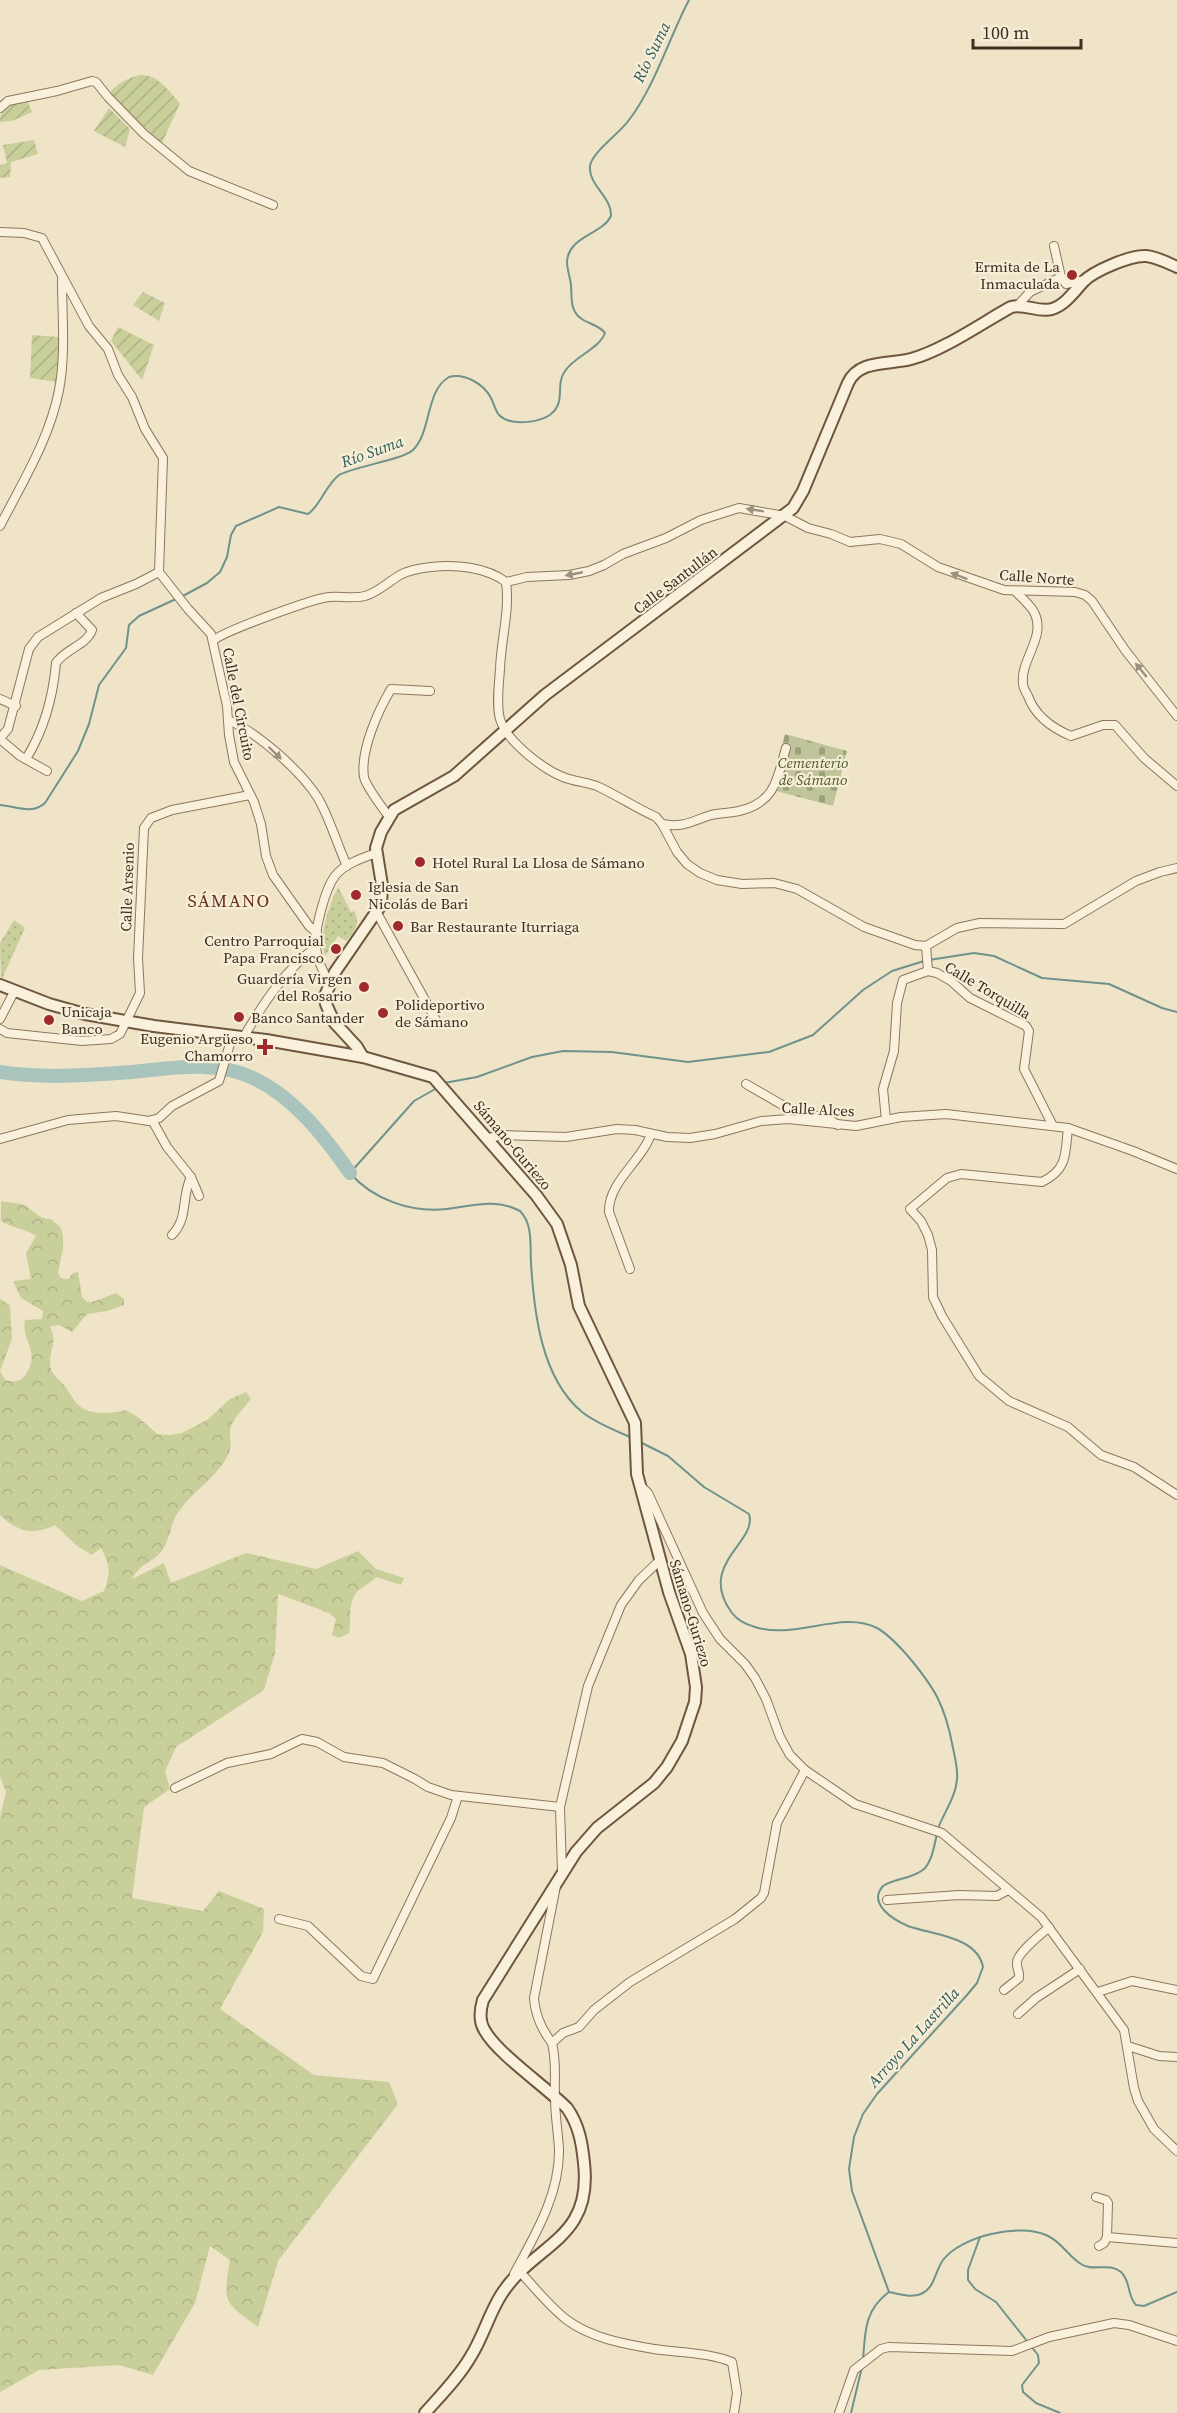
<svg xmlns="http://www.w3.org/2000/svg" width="1177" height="2413" font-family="'Source Serif 4',serif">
	<defs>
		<pattern id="forest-crowns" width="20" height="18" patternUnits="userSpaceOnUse" patternTransform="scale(1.5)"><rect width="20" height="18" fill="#c9cf9b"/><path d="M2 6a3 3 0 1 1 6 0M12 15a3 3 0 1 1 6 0" fill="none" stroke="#aeb285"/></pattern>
		<pattern id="cemetery-stones" width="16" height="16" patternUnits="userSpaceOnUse" patternTransform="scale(1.5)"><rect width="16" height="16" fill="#bfc49a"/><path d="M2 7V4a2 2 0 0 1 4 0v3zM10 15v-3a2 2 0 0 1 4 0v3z" fill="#9ca07d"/></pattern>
		<pattern id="park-dots" width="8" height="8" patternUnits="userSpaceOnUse" patternTransform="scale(1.5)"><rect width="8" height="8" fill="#c9cf9b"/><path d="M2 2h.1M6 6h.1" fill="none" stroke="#aeb285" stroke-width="1.8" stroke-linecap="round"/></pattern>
		<pattern id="garden-furrows" width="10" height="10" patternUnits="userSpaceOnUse" patternTransform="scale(1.5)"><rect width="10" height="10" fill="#c9cf9b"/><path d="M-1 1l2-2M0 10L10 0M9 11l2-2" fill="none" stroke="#aeb285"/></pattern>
	</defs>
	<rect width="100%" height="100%" fill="#f0e4c8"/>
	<path fill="url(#forest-crowns)" d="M 1,1201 C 9,1203 19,1202 26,1206 C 35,1212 38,1219 51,1219 L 61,1228 L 63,1236 L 63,1248 L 58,1273 L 61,1278 L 68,1279 L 73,1273 L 78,1272 L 82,1297 L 87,1302 C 99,1302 105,1296 116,1293 L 124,1299 L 124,1305 L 107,1311 L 87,1314 L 72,1332 L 59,1325 L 50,1326 C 57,1344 51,1346 50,1362 C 50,1374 57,1377 64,1385 C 69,1391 72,1398 77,1404 C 89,1416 111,1414 126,1410 L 139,1418 L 157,1434 L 170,1435 L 182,1433 L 207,1420 L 230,1399 L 246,1392 L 251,1399 C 245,1407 236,1415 232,1424 C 227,1435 234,1445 228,1455 C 215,1480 192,1491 177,1514 C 170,1525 170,1541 161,1552 C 151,1564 141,1562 132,1579 L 164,1563 L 171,1583 L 246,1553 L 316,1569 L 358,1551 L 376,1569 L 404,1578 L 401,1585 L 376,1577 C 370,1584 361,1587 356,1593 C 347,1606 352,1619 349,1633 L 339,1638 L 332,1635 L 336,1619 L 329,1613 L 278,1594 L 275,1653 L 264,1690 L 176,1747 L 165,1771 L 170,1789 L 144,1807 L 132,1898 L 203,1911 L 219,1891 L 264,1909 L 263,1932 L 220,2009 L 314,2075 L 389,2082 L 398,2104 L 278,2261 L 258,2327 C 223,2301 223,2304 230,2260 L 210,2246 L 195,2303 L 153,2375 L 119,2365 L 39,2370 L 0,2392 L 0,1817 L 6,1792 L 0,1777 L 0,1565 L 82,1601 L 104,1591 C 111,1573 110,1565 101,1548 L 92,1555 L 77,1546 L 55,1525 C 32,1536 18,1532 0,1515 L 0,1299 L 10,1305 L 12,1339 L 0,1371 L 5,1380 C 14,1382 20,1383 26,1374 C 41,1352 20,1338 25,1320 L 42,1319 L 43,1311 L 21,1298 L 13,1281 L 31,1279 L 26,1253 L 36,1236 C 24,1228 12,1228 1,1221 Z"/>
	<path fill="url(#cemetery-stones)" d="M 785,734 L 847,751 L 833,806 L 776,791 L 787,747 L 782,746 Z"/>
	<g fill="url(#park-dots)">
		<path d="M 338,887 L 351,912 L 354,911 C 361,924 355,931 346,941 L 338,936 L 325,956 C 318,935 329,906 338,887 Z"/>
		<path d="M 14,920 L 25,928 L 1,981 L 0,943 Z"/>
	</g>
	<g fill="url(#garden-furrows)">
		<path d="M 140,75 C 160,75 167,90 180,103 L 162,143 L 112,99 L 111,91 C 120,82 128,78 140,75 Z"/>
		<path d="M 27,100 L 32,112 L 12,121 L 0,122 C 0,105 13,104 27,100 Z"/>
		<path d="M 109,108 L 130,129 L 125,147 L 94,131 Z"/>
		<path d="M 34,140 L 38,154 L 11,162 L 10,177 L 0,178 L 0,165 L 7,163 L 3,145 Z"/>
		<path d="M 143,292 L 165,303 L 159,321 L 133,305 Z"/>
		<path d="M 118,327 L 154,345 L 142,380 L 111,341 Z"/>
		<path d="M 32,335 L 59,337 L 58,382 L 30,378 Z"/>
	</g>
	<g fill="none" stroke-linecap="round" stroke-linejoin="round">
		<g stroke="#6f938a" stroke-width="2">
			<path d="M 181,597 L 207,583 L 220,572 L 227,557 L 231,535 L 236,526 L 279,507 L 308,514 C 321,505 325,486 339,475 C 356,466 402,460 413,450 C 432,431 425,391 449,377 C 465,373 484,384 491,398 C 494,404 495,410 499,415 C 511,427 545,423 555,410 C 564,399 556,383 565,371 C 575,356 599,349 605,333 C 598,323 582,324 575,312 C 570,304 572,294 571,285 C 570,277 567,269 567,262 C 568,236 602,235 611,216 C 612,197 588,185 590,166 C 592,152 620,133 629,120 C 656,84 668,40 689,0"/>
			<path d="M 0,805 C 15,806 32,815 45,803 L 78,751 L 89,724 L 99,685 L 126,648 L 129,625 L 139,616 L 176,599"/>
			<path d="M 929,960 L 974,953 L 994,956 L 1042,978 L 1109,984 L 1162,1008 L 1177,1012"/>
			<path d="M 444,1083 L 477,1077 L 532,1057 L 563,1051 L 612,1052 L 688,1062 L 769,1052 L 813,1035 L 863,990 L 892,971 L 924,961"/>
			<path d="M 437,1088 L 414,1101 L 350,1173 C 373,1200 412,1213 447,1209 C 472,1206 496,1198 520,1211 C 533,1224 530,1245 531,1263 C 534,1312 541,1378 582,1412 C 596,1423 614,1430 630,1437"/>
			<path d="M 638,1441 L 668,1456 L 704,1487 L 749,1514 C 758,1543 696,1564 732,1613 C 738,1621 746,1624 755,1627 C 795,1640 841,1610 877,1628 C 888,1634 899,1646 907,1655 C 935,1688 945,1705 953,1748 C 955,1758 958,1769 957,1779 C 956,1796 945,1811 939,1826 C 935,1838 934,1859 924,1869 C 913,1879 895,1878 883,1886 C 867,1904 894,1920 908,1926 C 932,1935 977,1936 983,1967 L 977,1983 L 967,1995 L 877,2094 L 863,2114 L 854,2137 L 849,2169 L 852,2191 L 889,2292"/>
			<path d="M 980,2237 L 968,2270 L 968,2280 L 975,2289 L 996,2302 L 1038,2355 L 1039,2363 L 1022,2385 L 1023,2392 L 1036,2403 L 1060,2413"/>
			<path d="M 889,2292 C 898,2294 911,2298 921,2294 C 935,2288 935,2271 943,2260 C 961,2236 1019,2223 1046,2235 C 1061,2241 1068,2256 1081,2264 C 1093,2272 1109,2262 1121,2272 C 1131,2281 1127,2296 1136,2305 L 1144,2306 L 1177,2292"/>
			<path d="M 863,2361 C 865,2333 864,2310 889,2292"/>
			<path d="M 851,2413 L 862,2367"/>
		</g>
		<path stroke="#a9c4bc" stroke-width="14" d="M 0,1072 C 44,1079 88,1075 132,1072 C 173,1068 214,1060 253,1078 C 294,1097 325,1137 350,1173"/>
		<g stroke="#8d765c" stroke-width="10">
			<g id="street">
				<path d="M 0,108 L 8,101 L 57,91 L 92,81 L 96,82 L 108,97 L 144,134 L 189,171 L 273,205"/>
				<path d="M 0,232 L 24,233 L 42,238 L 89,326 L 108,349 L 118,375 L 132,397 L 145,429 L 163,458 L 159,572 L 188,609 L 211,634 L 227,706 L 229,735 L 234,762 L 254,802 L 261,824 L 266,856 L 273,875 L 309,926 L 317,933"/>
				<path d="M 1054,246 L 1061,277 L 1066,284 L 1085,280"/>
				<path d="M 1018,305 L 1030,292 L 1061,277"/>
				<path d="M 0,526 C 22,483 50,438 59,390 C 66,354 62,315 62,279"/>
				<path d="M 506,582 L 527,577 L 569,575 L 589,571 L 604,565 L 623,554 L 666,538 L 701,520 L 739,508 L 785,516 L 808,528 L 831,534 L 850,542 L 880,539 L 901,544 L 938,567 L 1004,590 L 1075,592 L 1085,595 L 1092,601 L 1125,650 L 1177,716"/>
				<path d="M 1015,591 C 1021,597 1030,605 1034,612 C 1047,637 1020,659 1023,684 C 1023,688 1026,692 1028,696 C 1035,716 1052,728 1071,736 L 1103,725 L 1115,725 L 1144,758 L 1177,786"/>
				<path d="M 213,641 C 221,632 315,598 329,597 C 341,596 353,599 365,596 C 379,592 388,582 400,575 C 409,570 422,568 431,567 C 455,564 486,567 506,582 C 510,611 501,639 500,669 C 499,684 496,705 500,719 C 506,741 543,769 563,777 C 575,782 588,782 599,787 C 618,796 636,808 656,817 L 662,824 C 685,828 691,821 711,815 C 720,813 730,813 739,811 C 776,802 777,779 786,748"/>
				<path d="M 0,699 L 16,706"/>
				<path d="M 228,720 C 257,732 301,771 318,798 C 330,819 337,844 347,866"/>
				<path d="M 0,738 L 8,729 L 29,649 L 38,637 L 101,598 L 136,584 L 159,572"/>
				<path d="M 0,739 L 20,756 L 47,771"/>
				<path d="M 26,759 C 44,730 53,697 56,663 C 65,649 87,645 92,630 L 76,613"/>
				<path d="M 389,817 C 383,808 366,787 364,777 C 360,751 378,711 391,689 L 430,691"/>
				<path d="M 662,824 L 677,852 L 687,864 L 700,873 L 717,880 L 742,884 L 774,883 L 797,889 L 864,927 L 915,945 L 926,946 L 957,928 L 980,923 L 1064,924 L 1136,881 L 1160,872 L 1177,868"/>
				<path d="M 377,913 L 436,1020"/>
				<path d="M 926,946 L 928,971"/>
				<path d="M 329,982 C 323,972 317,960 316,947 C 314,931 325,889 335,876 C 344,864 362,858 376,853"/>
				<path d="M 0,1019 L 14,992"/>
				<path d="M 0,1029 L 7,1033 L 82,1041 L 111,1039 L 120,1034 L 140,993 L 138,958 L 144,828 L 151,818 L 172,810 L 250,795"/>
				<path d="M 243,1038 C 263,1004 284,971 316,947"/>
				<path d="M 746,1084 L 791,1110 L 829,1119 L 838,1125"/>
				<path d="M 152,1120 L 167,1147 L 191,1177 L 199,1196"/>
				<path d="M 886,1120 L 883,1089 L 894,1051 L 897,1003 L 903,980 L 928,971 L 937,973 L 951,981 L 970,998 L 1026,1026 L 1029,1031 L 1024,1069 L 1053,1126"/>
				<path d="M 1068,1128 C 1065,1154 1068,1169 1042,1182 L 961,1174 L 947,1178 L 910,1209 L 921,1221 L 928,1235 L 932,1250 L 933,1297 L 942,1316 L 979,1376 L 1009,1401 L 1068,1427 L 1101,1455 L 1134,1467 L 1177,1495"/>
				<path d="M 489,1138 L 503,1135 L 566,1137 L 617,1129 L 635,1130 L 667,1137 L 690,1138 L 715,1134 L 761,1121 L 788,1119 L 856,1126 L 901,1117 L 946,1114 L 1068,1128 L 1133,1151 L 1177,1169"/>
				<path d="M 0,1139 L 68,1120 L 116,1116 L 149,1121 L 159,1118 L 172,1106 L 219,1081 L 232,1037"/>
				<path d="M 172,1235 C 189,1218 181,1196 191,1177"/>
				<path d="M 630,1269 L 609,1212 C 608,1182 642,1161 651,1134"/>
				<path d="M 641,1486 L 648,1493 L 703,1613 L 720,1639 L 745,1664 L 755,1678 L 766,1699 L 780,1737 L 790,1755 L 805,1770 L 855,1804 L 942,1833 L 1041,1917 L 1124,2030 L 1134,2088 L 1138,2101 L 1154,2129 L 1177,2151"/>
				<path d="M 175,1788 L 227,1763 L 271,1754 L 302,1739 L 317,1742 L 344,1757 L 383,1763 L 415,1779 L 428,1787 L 451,1795 L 560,1807"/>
				<path d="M 562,1871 L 560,1807 L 588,1686 L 621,1605 L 639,1580 L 659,1561"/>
				<path d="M 887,1900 L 959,1895 L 997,1896 L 1008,1890"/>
				<path d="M 279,1919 L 308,1926 L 361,1976 L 373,1979 L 451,1818 L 458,1796"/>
				<path d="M 1004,1990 L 1019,1978 C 1020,1972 1017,1970 1017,1964 C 1015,1954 1042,1934 1049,1927"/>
				<path d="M 1098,1992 L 1132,1981 L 1177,1990"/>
				<path d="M 1018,2014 L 1036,1998 L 1080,1969"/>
				<path d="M 552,2043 C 542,2030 535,2015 534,1998 L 556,1886"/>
				<path d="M 1128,2046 L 1159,2056 L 1177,2057"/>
				<path d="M 1096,2197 L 1106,2200 L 1108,2203 L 1107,2237 L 1104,2243 L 1099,2246"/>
				<path d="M 1107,2237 L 1177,2243"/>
				<path d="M 521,2273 C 536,2289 550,2307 567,2320 C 591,2338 624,2344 654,2349 C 681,2353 706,2352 732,2362 L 737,2393 L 734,2413"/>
				<path d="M 514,2274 C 535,2235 560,2194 559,2149 C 558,2132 555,2115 555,2098 C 554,2077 557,2064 552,2043 L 563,2033 L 579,2027 L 594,2010 L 630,1982 L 735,1919 L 761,1898 L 764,1893 L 777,1823 L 805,1770"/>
				<path d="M 839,2413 L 854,2370 L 881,2349 L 889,2347 L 1012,2351 L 1049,2337 L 1114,2323 L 1129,2325 L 1177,2341"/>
			</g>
		</g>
		<g stroke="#6f573f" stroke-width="14">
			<g id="secondary">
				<path d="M 0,985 L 49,1004 L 85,1014 L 154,1026 L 266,1040 L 363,1057 L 433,1077 L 536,1195 L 557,1224 L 571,1265 L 579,1306 L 635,1423 L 637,1474 L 669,1592 L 691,1654 L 696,1687 L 695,1702 L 682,1741 L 667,1767 L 654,1783 L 597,1828 L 576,1852 L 483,2000 C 480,2010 479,2022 485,2031 C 498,2054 546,2087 567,2108 C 579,2125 582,2143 584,2163 C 593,2241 534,2243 501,2295 C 489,2314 483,2337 471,2356 C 459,2377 441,2395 425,2413"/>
				<path d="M 363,1057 L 357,1047 L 334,1022 L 326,1004 L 325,996 L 335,972 L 381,905 L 382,885 L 376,848 L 381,832 L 394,810 L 454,776 L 545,695 L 793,508 L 803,491 L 848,383 C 859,359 889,365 911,359 C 942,351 982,323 1011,307 C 1025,303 1038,313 1052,309 C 1065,305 1074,292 1083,282 C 1093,271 1131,255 1146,256 C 1157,257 1168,263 1177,267"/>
			</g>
		</g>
		<use href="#street" stroke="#faf1dc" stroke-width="8"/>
		<use href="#secondary" stroke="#faf1dc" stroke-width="10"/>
	</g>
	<defs><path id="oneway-solid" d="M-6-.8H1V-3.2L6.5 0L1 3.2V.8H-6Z" transform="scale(1.5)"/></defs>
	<g fill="#9c907e">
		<use href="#oneway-solid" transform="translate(755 510) rotate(-171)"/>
		<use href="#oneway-solid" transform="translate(574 574) rotate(169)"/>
		<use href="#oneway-solid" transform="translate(959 576) rotate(-159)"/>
		<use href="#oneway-solid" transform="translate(1141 670) rotate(-129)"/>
		<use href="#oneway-solid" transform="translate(275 753) rotate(44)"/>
	</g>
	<g fill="#9e2a2b" stroke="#f7eed8" stroke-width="2">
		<circle cx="1072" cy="275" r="6"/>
		<circle cx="420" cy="862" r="6"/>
		<circle cx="356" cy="895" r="6"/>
		<circle cx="398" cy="926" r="6"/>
		<circle cx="336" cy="949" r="6"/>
		<circle cx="364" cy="987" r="6"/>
		<circle cx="383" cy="1013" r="6"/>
		<circle cx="239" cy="1017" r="6"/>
		<circle cx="49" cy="1020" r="6"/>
		<path d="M262 1038h6v6h6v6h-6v6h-6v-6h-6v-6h6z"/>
	</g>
	<g text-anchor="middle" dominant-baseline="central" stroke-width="4.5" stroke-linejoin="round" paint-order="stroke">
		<g font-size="15" fill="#3d2e20" stroke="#f7eed8" text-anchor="start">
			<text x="1060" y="266" text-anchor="end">Ermita de La<tspan x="1060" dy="17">Inmaculada</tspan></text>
			<text x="432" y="862">Hotel Rural La Llosa de Sámano</text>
			<text x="368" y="886">Iglesia de San<tspan x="368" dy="17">Nicolás de Bari</tspan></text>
			<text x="410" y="926">Bar Restaurante Iturriaga</text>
			<text x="324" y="940" text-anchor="end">Centro Parroquial<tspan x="324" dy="17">Papa Francisco</tspan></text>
			<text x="352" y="978" text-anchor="end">Guardería Virgen<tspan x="352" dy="17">del Rosario</tspan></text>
			<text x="395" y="1004">Polideportivo<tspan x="395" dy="17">de Sámano</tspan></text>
			<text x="61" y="1011">Unicaja<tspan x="61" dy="17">Banco</tspan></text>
			<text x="251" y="1017">Banco Santander</text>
			<text x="253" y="1038" text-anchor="end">Eugenio Argüeso<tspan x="253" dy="17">Chamorro</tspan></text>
		</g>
		<g font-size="15" fill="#3d2e20" stroke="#f7eed8">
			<text transform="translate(1037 577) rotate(4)">Calle Norte</text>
			<text transform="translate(675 580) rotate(-37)">Calle Santullán</text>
			<text transform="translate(239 704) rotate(79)">Calle del Circuito</text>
			<text transform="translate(127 887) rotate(-88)">Calle Arsenio</text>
			<text transform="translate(988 990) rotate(31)">Calle Torquilla</text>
			<text transform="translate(818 1109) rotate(3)">Calle Alces</text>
			<text transform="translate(513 1145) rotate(50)">Sámano-Guriezo</text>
			<text transform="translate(691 1613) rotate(73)">Sámano-Guriezo</text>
		</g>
		<g font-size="15" font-style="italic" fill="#4d5a26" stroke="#f7eed8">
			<text x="813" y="762">Cementerio<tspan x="813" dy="17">de Sámano</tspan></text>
		</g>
		<g font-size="16" font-style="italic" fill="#2f5d5a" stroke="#f7eed8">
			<text transform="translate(651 52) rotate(-64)">Río Suma</text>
			<text transform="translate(372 451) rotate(-20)">Río Suma</text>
			<text transform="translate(913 2037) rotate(-48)">Arroyo La Lastrilla</text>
		</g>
		<g font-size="18" letter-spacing="1.5" fill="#6b2e1e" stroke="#f7eed8">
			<text x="229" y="900">SÁMANO</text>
		</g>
	</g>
	<path d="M973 39v9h108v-9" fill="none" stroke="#3d2e20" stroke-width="3"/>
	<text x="982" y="39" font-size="18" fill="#3d2e20" stroke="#f7eed8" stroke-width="4.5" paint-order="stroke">100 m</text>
</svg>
